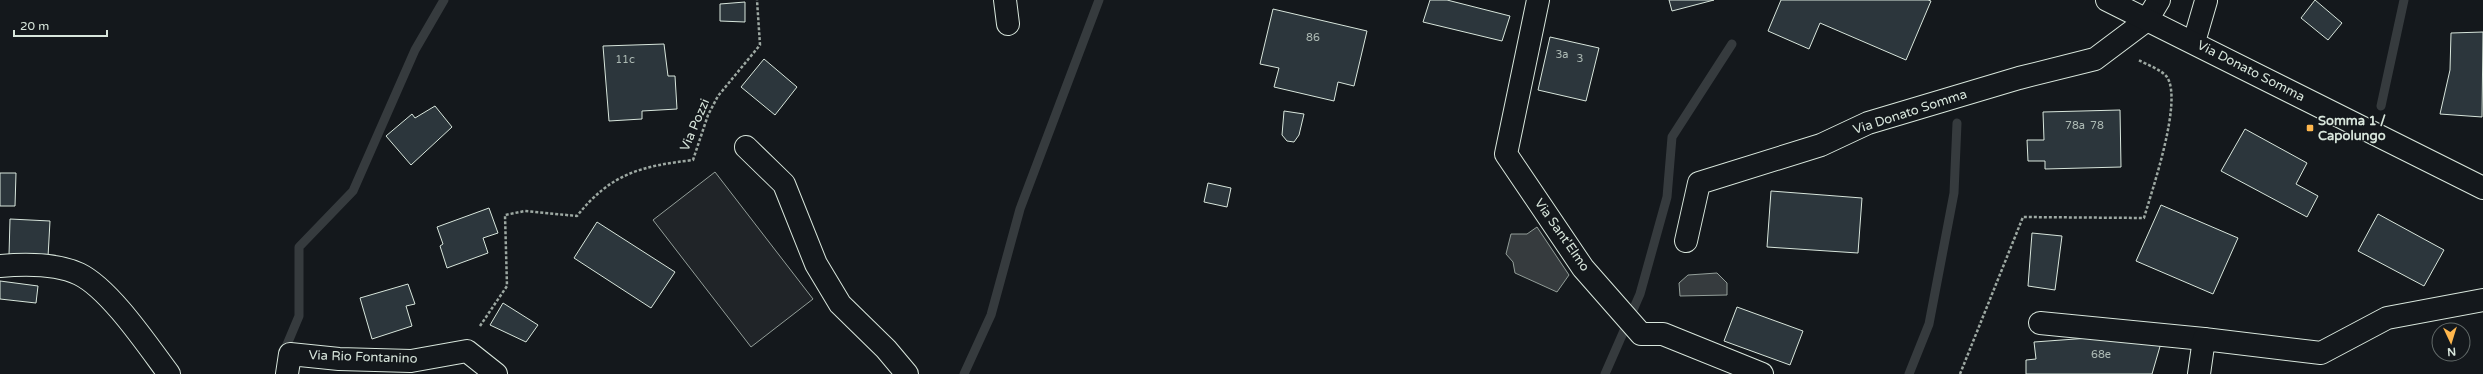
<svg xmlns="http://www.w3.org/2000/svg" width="2483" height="374" font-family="'Varela Round',sans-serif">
	<rect width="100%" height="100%" fill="#14181c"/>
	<path fill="#202428" stroke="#939e99" d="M 715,172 L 813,299 L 751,347 L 653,220 Z"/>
	<g fill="#363b3e" stroke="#939e99">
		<path d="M 1537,227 L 1569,275 L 1557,292 L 1515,273 L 1513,262 L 1506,254 L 1511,234 L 1527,234 Z"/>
		<path d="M 1717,273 L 1727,283 L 1727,295 L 1680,296 L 1679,283 L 1688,275 Z"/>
	</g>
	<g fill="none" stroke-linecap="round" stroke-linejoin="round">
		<g stroke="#363b3e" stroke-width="9">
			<path d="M 2381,106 L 2404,0"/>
			<path d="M 283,354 L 299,316 L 299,247 L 353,191 L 415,50 L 444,0"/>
			<path d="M 964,374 L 991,315 L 1020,209 L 1099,0"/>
			<path d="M 1605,374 L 1640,294 L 1667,197 L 1672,137 L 1732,44"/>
			<path d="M 1909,374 L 1929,324 L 1954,193 L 1957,123"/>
		</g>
	</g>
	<g fill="#2c363c" stroke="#d8e6dc">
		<path d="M 1430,0 L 1447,0 L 1510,16 L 1502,41 L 1423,22 Z"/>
		<path d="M 1669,0 L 1714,0 L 1672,11 Z"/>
		<path d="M 1781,0 L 1928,0 L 1931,1 L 1906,60 L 1820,23 L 1809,49 L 1768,31 Z"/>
		<path d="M 2315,0 L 2342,23 L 2328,40 L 2301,18 Z"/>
		<path d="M 745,2 L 745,22 L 720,21 L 720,4 Z"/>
		<path d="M 1273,9 L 1367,31 L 1354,86 L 1338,82 L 1334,101 L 1274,87 L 1279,68 L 1260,64 Z"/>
		<path d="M 2483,32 L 2482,117 L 2440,114 L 2450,70 L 2451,33 Z"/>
		<path d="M 1550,37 L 1599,48 L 1586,101 L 1538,90 Z"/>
		<path d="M 664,44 L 668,76 L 675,76 L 677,109 L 642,111 L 642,119 L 609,121 L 603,46 Z"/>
		<path d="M 764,59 L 797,87 L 775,115 L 741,87 Z"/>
		<path d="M 435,106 L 452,127 L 411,165 L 386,136 L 412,114 L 415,118 Z"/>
		<path d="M 2120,110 L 2121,167 L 2045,169 L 2045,161 L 2028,161 L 2027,140 L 2044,140 L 2043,112 Z"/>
		<path d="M 1284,111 L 1304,114 L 1299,135 L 1294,142 L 1287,141 L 1282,135 Z"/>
		<path d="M 2245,129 L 2307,163 L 2296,184 L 2318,196 L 2307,217 L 2221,171 Z"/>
		<path d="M 0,173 L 16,173 L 15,206 L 0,206 Z"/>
		<path d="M 1208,183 L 1231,188 L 1227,207 L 1204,202 Z"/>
		<path d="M 1771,191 L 1862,198 L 1858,253 L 1767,247 Z"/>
		<path d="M 2161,205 L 2238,238 L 2213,294 L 2136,261 Z"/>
		<path d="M 489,208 L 498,233 L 483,238 L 488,253 L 447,268 L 440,246 L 443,244 L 437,227 Z"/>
		<path d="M 2378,214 L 2444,250 L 2424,286 L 2358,251 Z"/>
		<path d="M 10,219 L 50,221 L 48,257 L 9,255 Z"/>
		<path d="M 597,222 L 675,272 L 651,308 L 574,258 Z"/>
		<path d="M 2032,233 L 2062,236 L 2055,290 L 2028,286 Z"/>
		<path d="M 0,281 L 38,286 L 36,303 L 0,299 Z"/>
		<path d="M 408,284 L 415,304 L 406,306 L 412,326 L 372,339 L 360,298 Z"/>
		<path d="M 503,303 L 538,325 L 526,342 L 490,325 Z"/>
		<path d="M 1737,307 L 1803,331 L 1790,365 L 1724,341 Z"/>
		<path d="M 2117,336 L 2161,343 L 2152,374 L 2026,374 L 2026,360 L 2036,359 L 2034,342 Z"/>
	</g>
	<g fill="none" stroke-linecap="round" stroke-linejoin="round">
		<g stroke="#d8e6dc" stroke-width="24">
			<g id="minor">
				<path d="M 1005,0 L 1008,24"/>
				<path d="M 1538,0 L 1506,154 L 1583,268 L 1641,334 L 1663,334 L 1762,374"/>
				<path d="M 2194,42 L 2206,1"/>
				<path d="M 746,147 L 784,184 L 816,264 L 840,304 L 886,349 L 907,374"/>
				<path d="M 1686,241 L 1699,183 L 1821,145 L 1868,123 L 2019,78 L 2095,59 L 2147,20 L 2159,0"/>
				<path d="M 0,266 C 24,264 56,263 79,274 C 110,289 148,346 169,374"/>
				<path d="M 2040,323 L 2204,339"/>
				<path d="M 287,374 L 290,354 L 339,359 L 411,361 L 467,351 L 496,374"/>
				<path d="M 2199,374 L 2204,339 L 2321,353 L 2387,318 L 2483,300"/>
			</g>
		</g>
		<g stroke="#d8e6dc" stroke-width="24">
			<path id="major" d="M 2107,0 L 2483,188"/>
		</g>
		<g stroke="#9da8a2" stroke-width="2.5" stroke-dasharray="3 2" stroke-linecap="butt">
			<path d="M 480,326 L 507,286 L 505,215 L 525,211 L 577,216 C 611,173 642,166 693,160 L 708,115 L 718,96 L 760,45 L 757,0"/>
			<path d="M 1960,374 L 2023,217 L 2144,218 C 2152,190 2183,101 2167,77 C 2162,70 2146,64 2138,60"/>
		</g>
		<use href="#minor" stroke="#14181c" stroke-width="22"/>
		<use href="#major" stroke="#14181c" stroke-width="22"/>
	</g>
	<rect fill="#ffb74d" stroke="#14181c" stroke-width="1.5" x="2306" y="124" width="8" height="8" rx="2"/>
	<g text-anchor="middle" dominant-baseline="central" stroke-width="3" stroke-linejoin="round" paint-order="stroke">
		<g font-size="11" fill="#adbab4">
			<text x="1313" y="37">86</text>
			<text x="1562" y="54">3a</text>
			<text x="1580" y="58">3</text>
			<text x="625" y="59">11c</text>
			<text x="2075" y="125">78a</text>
			<text x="2097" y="125">78</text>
			<text x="2101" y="354">68e</text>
		</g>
		<g font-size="13" fill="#d8e6dc" stroke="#14181c">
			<text transform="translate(2251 71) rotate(27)">Via Donato Somma</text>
			<text transform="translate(1910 112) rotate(-18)">Via Donato Somma</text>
			<text transform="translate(695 125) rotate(-67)">Via Pozzi</text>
			<text transform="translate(1562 235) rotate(55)">Via Sant'Elmo</text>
			<text transform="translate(363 357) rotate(2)">Via Rio Fontanino</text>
		</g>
		<g font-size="13" font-weight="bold" fill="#d8e6dc" stroke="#14181c" text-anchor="start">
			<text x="2318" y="121">Somma 1 /<tspan x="2318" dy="15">Capolungo</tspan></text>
		</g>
	</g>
	<g transform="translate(2451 342) rotate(176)"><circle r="19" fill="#14181c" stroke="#626a69"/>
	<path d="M0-3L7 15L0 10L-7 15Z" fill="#ffb74d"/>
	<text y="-6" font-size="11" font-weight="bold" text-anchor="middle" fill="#d8e6dc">N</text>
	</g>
	<path d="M14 30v6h93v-6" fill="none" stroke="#d8e6dc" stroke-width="2"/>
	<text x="20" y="30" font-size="12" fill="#d8e6dc" stroke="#14181c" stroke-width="3" paint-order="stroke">20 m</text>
</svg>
